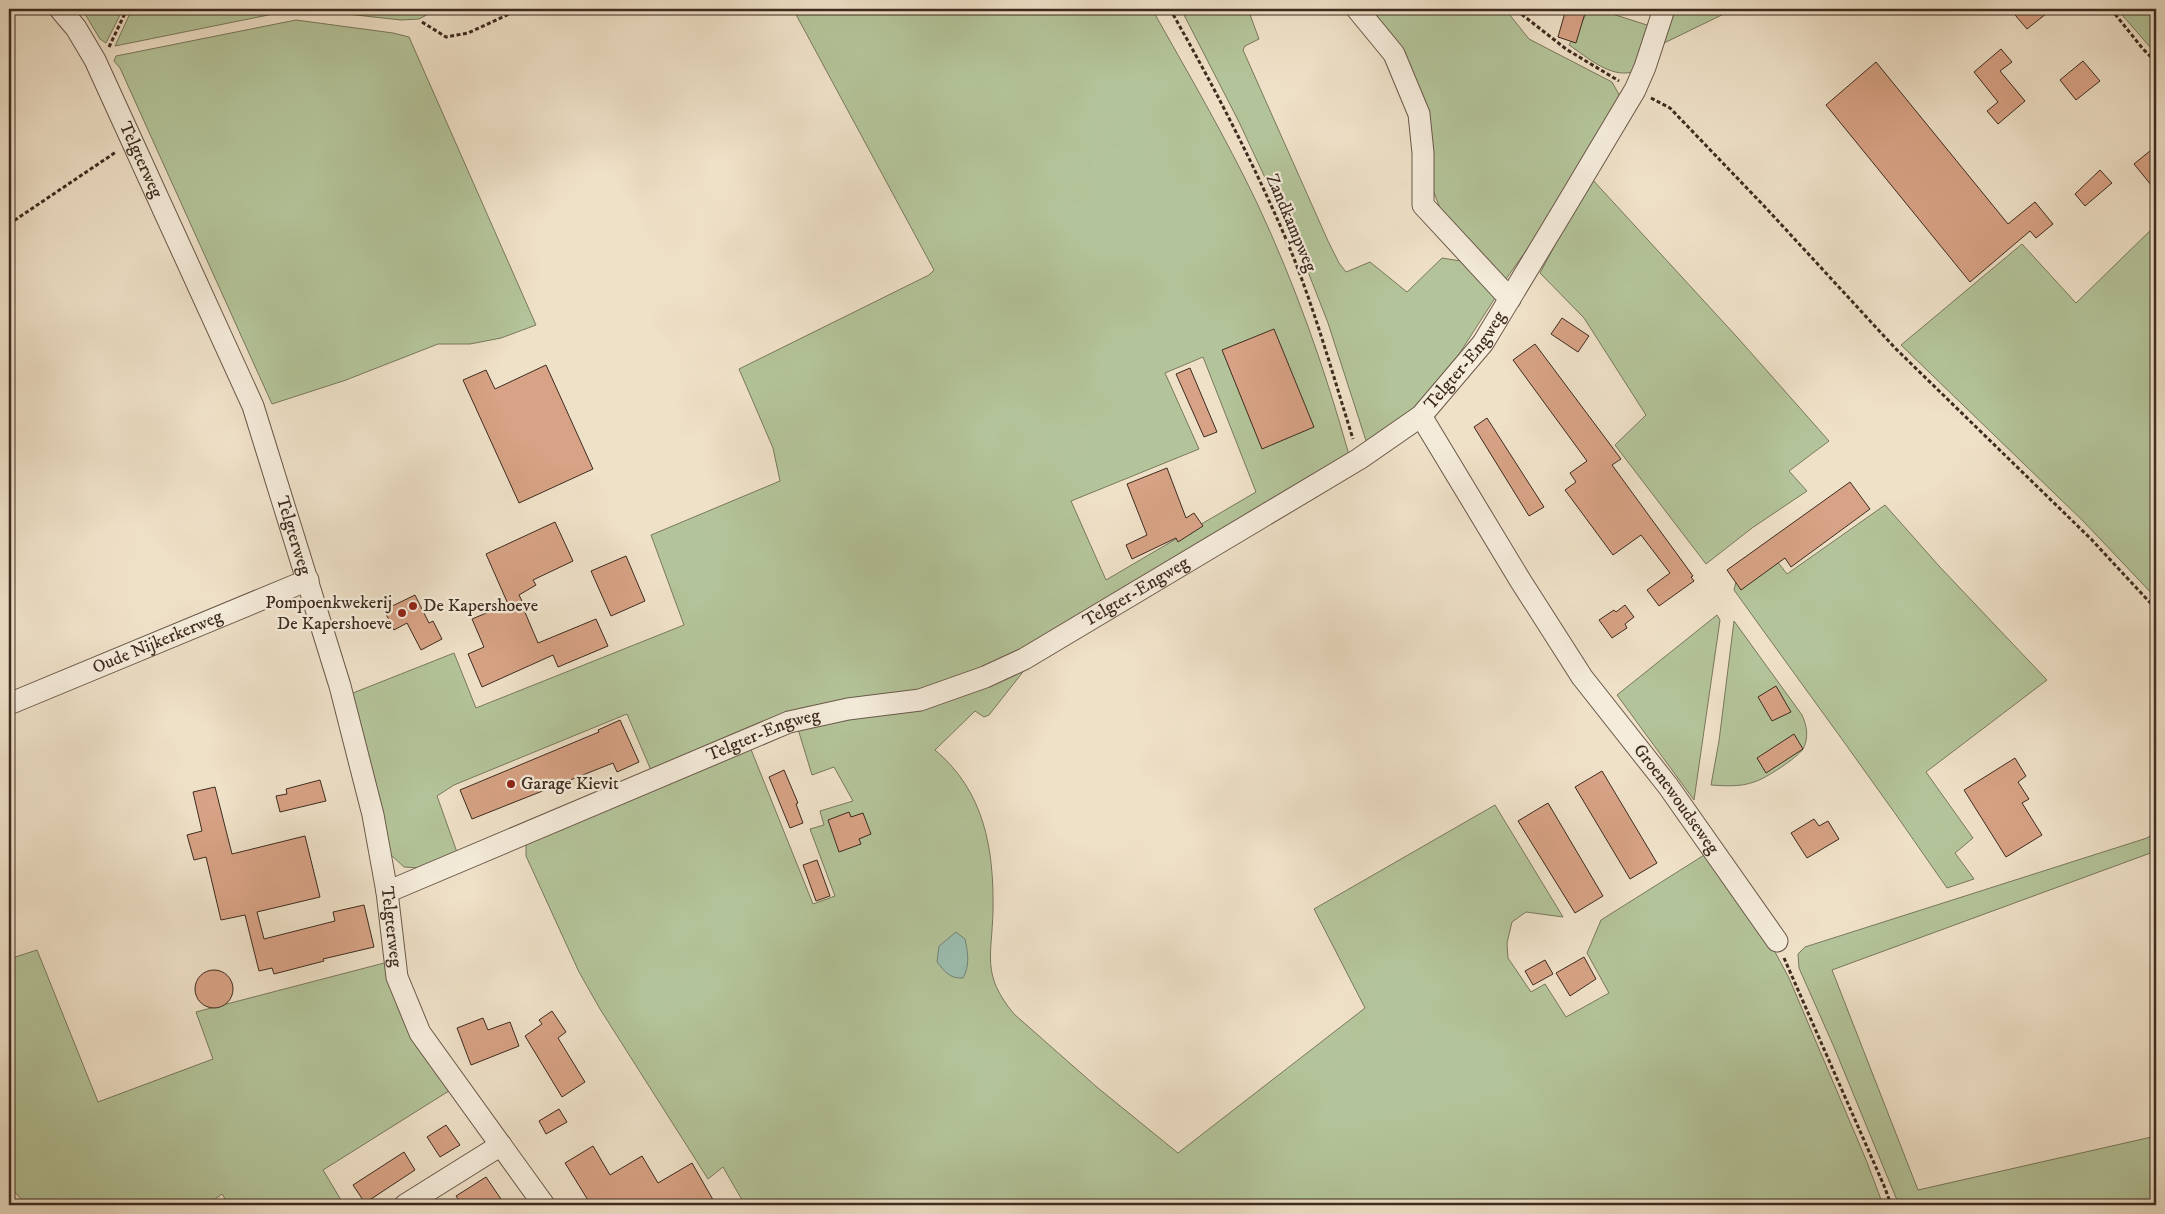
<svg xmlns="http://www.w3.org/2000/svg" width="2165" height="1214" font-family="'IM FELL DW Pica',serif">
	<rect width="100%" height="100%" fill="#efe1c8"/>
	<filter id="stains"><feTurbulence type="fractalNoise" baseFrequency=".004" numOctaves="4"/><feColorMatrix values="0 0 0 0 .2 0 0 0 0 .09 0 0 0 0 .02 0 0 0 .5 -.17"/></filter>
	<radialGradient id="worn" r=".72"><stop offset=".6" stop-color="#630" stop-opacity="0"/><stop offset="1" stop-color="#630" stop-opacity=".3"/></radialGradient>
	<g fill="#b4c49a" stroke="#78785c" fill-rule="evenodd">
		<path d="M 82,9 L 123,9 L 106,43 L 100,39 Z"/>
		<path d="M 132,9 L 298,9 L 115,46 Z"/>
		<path d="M 301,9 L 438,9 L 419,19 L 401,20 Z"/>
		<path d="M 793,9 L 1152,9 C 1188,73 1225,136 1257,203 C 1295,284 1325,369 1349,455 L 1016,656 L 925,691 L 801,708 L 653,775 L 627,714 L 454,785 L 437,796 L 458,855 L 419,868 L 404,867 L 390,854 L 348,695 L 454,653 L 476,708 L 684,625 L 651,535 L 780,481 L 773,448 L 739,369 L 929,275 L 934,270 ZM 1203,357 L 1256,492 L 1106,580 L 1071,501 L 1199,449 L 1165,373 Z"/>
		<path d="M 1181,9 L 1248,9 L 1259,39 L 1245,46 L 1243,50 L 1328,241 L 1339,263 L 1346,272 L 1370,262 L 1407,292 L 1442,258 L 1461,261 L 1495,298 L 1445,376 L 1417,409 L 1368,447 L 1328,323 L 1303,259 L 1239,122 Z"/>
		<path d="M 1367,9 L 1505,9 L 1529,39 L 1612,82 L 1621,98 L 1552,214 L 1506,279 L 1443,216 L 1430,182 L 1432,150 Z"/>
		<path d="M 1589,9 L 1600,10 L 1650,26 L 1632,72 C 1610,78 1587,57 1569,45 Z"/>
		<path d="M 1671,9 L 1734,9 L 1658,46 Z"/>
		<path d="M 2117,9 L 2156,9 L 2156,54 Z"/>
		<path d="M 296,20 L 393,33 L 409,37 L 536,325 L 501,338 L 470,344 L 438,344 L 346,380 L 272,404 L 120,68 L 114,61 L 116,56 Z"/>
		<path d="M 1591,178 L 1737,337 L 1829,441 L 1789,471 L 1807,491 L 1752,528 L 1706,564 L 1615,445 L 1646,415 L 1584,318 L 1540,273 Z"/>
		<path d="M 2156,225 L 2156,598 L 2084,522 L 1901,345 L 2022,244 L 2076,303 Z"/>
		<path d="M 1885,505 L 1939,566 L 2047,680 L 1926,772 L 1973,838 L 1955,853 L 1974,879 L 1947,888 C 1878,787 1805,689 1734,590 L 1736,582 L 1773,556 L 1787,574 Z"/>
		<path d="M 1717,615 L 1720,620 L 1694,800 L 1617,695 Z"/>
		<path d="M 1734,621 L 1802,715 C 1807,726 1809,738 1803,749 C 1797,758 1765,779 1754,782 C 1740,787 1725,786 1711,785 L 1719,741 Z"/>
		<path d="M 1026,668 L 989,715 L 984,717 L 975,711 L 935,750 C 984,791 994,848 993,910 C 992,957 981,974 1014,1014 L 1098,1088 L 1178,1153 L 1365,1008 L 1314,909 L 1495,805 L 1563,917 L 1526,912 L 1512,922 L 1507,943 L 1508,958 L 1531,992 L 1545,984 L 1566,1017 L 1609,993 L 1587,953 L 1601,920 L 1709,852 L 1767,937 L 1789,978 L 1867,1162 L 1883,1205 L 773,1205 L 772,1204 L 745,1205 L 723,1167 L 708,1179 L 600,1009 L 579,972 L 526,856 L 526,844 L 750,747 L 813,904 L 835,896 L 810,829 L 824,825 L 820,811 L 853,801 L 834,767 L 812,775 L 798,729 Z"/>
		<path d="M 2156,832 L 2156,851 L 1832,970 L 1918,1190 L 2156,1136 L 2156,1205 L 1899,1205 L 1834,1047 L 1799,968 L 1798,954 L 1805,947 L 2147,838 Z"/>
		<path d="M 37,950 L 98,1102 L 213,1059 L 196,1012 L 388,962 L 452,1089 L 323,1170 L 344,1205 L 229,1205 L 222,1194 L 207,1205 L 27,1205 L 9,1186 L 9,959 Z"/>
	</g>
	<path fill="#9bbeb0" stroke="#758376" d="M 956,932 L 965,939 C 968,953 970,966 963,978 C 950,979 944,971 937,962 L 939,946 Z"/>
	<g fill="#d7a285" stroke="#3d2b1f">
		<path d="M 1566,9 L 1585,13 L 1576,43 L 1558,37 Z"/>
		<path d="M 2010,9 L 2052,9 L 2027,29 Z"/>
		<path d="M 2001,49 L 2012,62 L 2000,71 L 2025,101 L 1998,124 L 1987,111 L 1998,102 L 1974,72 Z"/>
		<path d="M 2083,61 L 2100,81 L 2076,100 L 2060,80 Z"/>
		<path d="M 1876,62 L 2008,224 L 2035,202 L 2053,224 L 2036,238 L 2030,231 L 1970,282 L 1826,105 Z"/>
		<path d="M 2156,146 L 2156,191 L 2134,164 Z"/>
		<path d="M 2100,170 L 2112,183 L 2085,206 L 2075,194 Z"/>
		<path d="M 1562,318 L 1589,336 L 1578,352 L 1551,334 Z"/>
		<path d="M 1274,329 L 1314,427 L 1262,449 L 1222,350 Z"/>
		<path d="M 1535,344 L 1621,459 L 1612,465 L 1693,576 L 1691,577 L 1694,581 L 1659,606 L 1647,590 L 1670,573 L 1641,535 L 1613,555 L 1565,490 L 1576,482 L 1570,473 L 1587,461 L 1513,360 Z"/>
		<path d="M 546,365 L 593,469 L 519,503 L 463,380 L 486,370 L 495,389 Z"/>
		<path d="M 1190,368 L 1217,432 L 1204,437 L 1176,374 Z"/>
		<path d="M 1487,418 L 1544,507 L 1529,516 L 1474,427 Z"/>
		<path d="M 1167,468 L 1186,518 L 1194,513 L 1203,526 L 1178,542 L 1176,538 L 1132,559 L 1126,545 L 1147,535 L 1127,484 Z"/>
		<path d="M 1850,482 L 1870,509 L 1791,567 L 1785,558 L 1741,590 L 1727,570 Z"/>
		<path d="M 555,522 L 573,561 L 533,580 L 536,585 L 519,595 L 526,609 L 524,610 L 538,643 L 596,619 L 608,646 L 558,667 L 553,655 L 482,687 L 468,654 L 484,647 L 472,619 L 508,604 L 486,554 Z"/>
		<path d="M 626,556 L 645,601 L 611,616 L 591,571 Z"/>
		<path d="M 415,595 L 429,623 L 433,621 L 442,639 L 421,650 L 407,623 L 394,630 L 384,610 Z"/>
		<path d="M 1625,605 L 1634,617 L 1625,624 L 1627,628 L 1612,638 L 1599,620 L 1614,610 L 1616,612 Z"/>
		<path d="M 1776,686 L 1791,712 L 1772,721 L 1758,697 Z"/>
		<path d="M 620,720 L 639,762 L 617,772 L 613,763 L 472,819 L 460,790 L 599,732 L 598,730 Z"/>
		<path d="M 1794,734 L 1803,749 L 1766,773 L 1757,758 Z"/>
		<path d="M 2015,758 L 2026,776 L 2018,782 L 2029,799 L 2022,803 L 2042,835 L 2006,857 L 1964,790 Z"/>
		<path d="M 784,770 L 798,803 L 796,804 L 803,823 L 790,828 L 769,777 Z"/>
		<path d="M 1602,771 L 1657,863 L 1630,879 L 1575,787 Z"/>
		<path d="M 320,780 L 326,801 L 280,812 L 276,796 L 287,794 L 286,789 Z"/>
		<path d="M 215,787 L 232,854 L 305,836 L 320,897 L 257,912 L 264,939 L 335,921 L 333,912 L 364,905 L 374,947 L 323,959 L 324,961 L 274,974 L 272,968 L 259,971 L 245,915 L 221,920 L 206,857 L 194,860 L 187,835 L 202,831 L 193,792 Z"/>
		<path d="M 1548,803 L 1603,896 L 1575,913 L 1518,821 Z"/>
		<path d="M 849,812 L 851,817 L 863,813 L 871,834 L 859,839 L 861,844 L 839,852 L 828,820 Z"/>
		<path d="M 1814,819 L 1819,826 L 1828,821 L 1839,839 L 1807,858 L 1791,833 Z"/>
		<path d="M 817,860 L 830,896 L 816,901 L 803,865 Z"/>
		<path d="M 1584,957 L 1596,979 L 1570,996 L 1556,973 Z"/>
		<path d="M 1545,960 L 1553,974 L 1533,985 L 1525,971 Z"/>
		<circle cx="214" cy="989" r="19"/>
		<path d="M 552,1011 L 566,1032 L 558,1038 L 585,1082 L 562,1097 L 525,1036 L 542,1024 L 539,1020 Z"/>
		<path d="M 483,1018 L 488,1030 L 510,1022 L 519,1046 L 471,1065 L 457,1028 Z"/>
		<path d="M 559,1109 L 567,1122 L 546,1134 L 539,1121 Z"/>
		<path d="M 446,1125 L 460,1145 L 440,1157 L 427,1137 Z"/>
		<path d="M 593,1146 L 610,1175 L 642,1156 L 658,1183 L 692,1163 L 716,1205 L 591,1205 L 565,1163 Z"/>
		<path d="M 404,1152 L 415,1170 L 365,1203 L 353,1185 Z"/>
		<path d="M 486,1177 L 505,1205 L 462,1205 L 456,1196 Z"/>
	</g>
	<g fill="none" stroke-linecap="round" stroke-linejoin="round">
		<g stroke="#6a5849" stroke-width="23">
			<g id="minor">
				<path id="s1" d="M 60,9 L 76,28 L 95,60 L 253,406 L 340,686 L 373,815 L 387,892 L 397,977 L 420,1033 L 544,1205"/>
				<path d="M 1357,9 L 1394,54 L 1419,114 L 1423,153 L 1423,205 L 1510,299"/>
				<path id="s2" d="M 1421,416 L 1520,580 L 1582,677 L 1668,786 L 1777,941"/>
				<path id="s3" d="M 9,704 L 308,580"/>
				<path id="s4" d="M 387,892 L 789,722 L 848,709 L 920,700 L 985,677 L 1024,659 L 1359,459 L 1421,416 L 1483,343 L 1561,214 L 1635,90 L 1645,67 L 1664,9"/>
				<path d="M 405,1205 L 501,1145"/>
			</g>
		</g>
		<g stroke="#3d2b1f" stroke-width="3" stroke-dasharray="4 2.5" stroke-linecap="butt">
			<path d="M 1170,9 C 1212,83 1252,160 1286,239 C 1313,303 1332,372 1353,439"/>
			<path d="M 1518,9 L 1520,13 L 1566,49 L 1619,81"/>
			<path d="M 2111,9 L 2143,49 L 2156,62"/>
			<path d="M 422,22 L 446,37 L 468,33 L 520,9"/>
			<path d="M 109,47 L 127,9"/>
			<path d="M 1651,98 L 1670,108 L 1766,208 L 1895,348 L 2091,539 L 2156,609"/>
			<path d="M 9,224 L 116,152"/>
			<path d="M 1784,958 L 1885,1188 L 1891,1205"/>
		</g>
		<use href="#minor" stroke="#f5ecdb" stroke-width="21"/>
	</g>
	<g fill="#8f2418" stroke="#f5ecdb" stroke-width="2">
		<circle cx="413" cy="606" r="5"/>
		<circle cx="402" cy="613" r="5"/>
		<circle cx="511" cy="784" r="5"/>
	</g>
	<g text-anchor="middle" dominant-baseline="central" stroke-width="4.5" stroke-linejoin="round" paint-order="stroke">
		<g font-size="18" fill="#3d2b1f" stroke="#f5ecdb">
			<text stroke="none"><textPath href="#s1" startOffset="172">Telgterweg</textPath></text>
			<text transform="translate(1291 223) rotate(67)">Zandkampweg</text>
			<text stroke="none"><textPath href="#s4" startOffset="1218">Telgter-Engweg</textPath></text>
			<text stroke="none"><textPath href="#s1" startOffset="578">Telgterweg</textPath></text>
			<text stroke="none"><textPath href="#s4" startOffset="812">Telgter-Engweg</textPath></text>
			<text stroke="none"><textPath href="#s3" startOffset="161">Oude Nijkerkerweg</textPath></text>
			<text stroke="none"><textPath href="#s4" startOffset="408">Telgter-Engweg</textPath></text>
			<text stroke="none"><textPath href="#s2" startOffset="461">Groenewoudseweg</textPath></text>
			<text stroke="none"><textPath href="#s1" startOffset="982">Telgterweg</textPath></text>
		</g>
		<g font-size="18" fill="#3d2b1f" stroke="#f5ecdb" text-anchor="start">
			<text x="392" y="603" text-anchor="end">Pompoenkwekerij<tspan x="392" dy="21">De Kapershoeve</tspan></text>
			<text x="423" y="606">De Kapershoeve</text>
			<text x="521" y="784">Garage Kievit</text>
		</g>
	</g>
	<rect width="2165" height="1214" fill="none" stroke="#efe1c8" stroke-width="30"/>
	<rect x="10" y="10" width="2145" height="1194" fill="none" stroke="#3d2b1f" stroke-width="2.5"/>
	<rect x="15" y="15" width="2135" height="1184" fill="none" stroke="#3d2b1f"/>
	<rect width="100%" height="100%" filter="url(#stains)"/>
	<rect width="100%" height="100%" fill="url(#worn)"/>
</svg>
